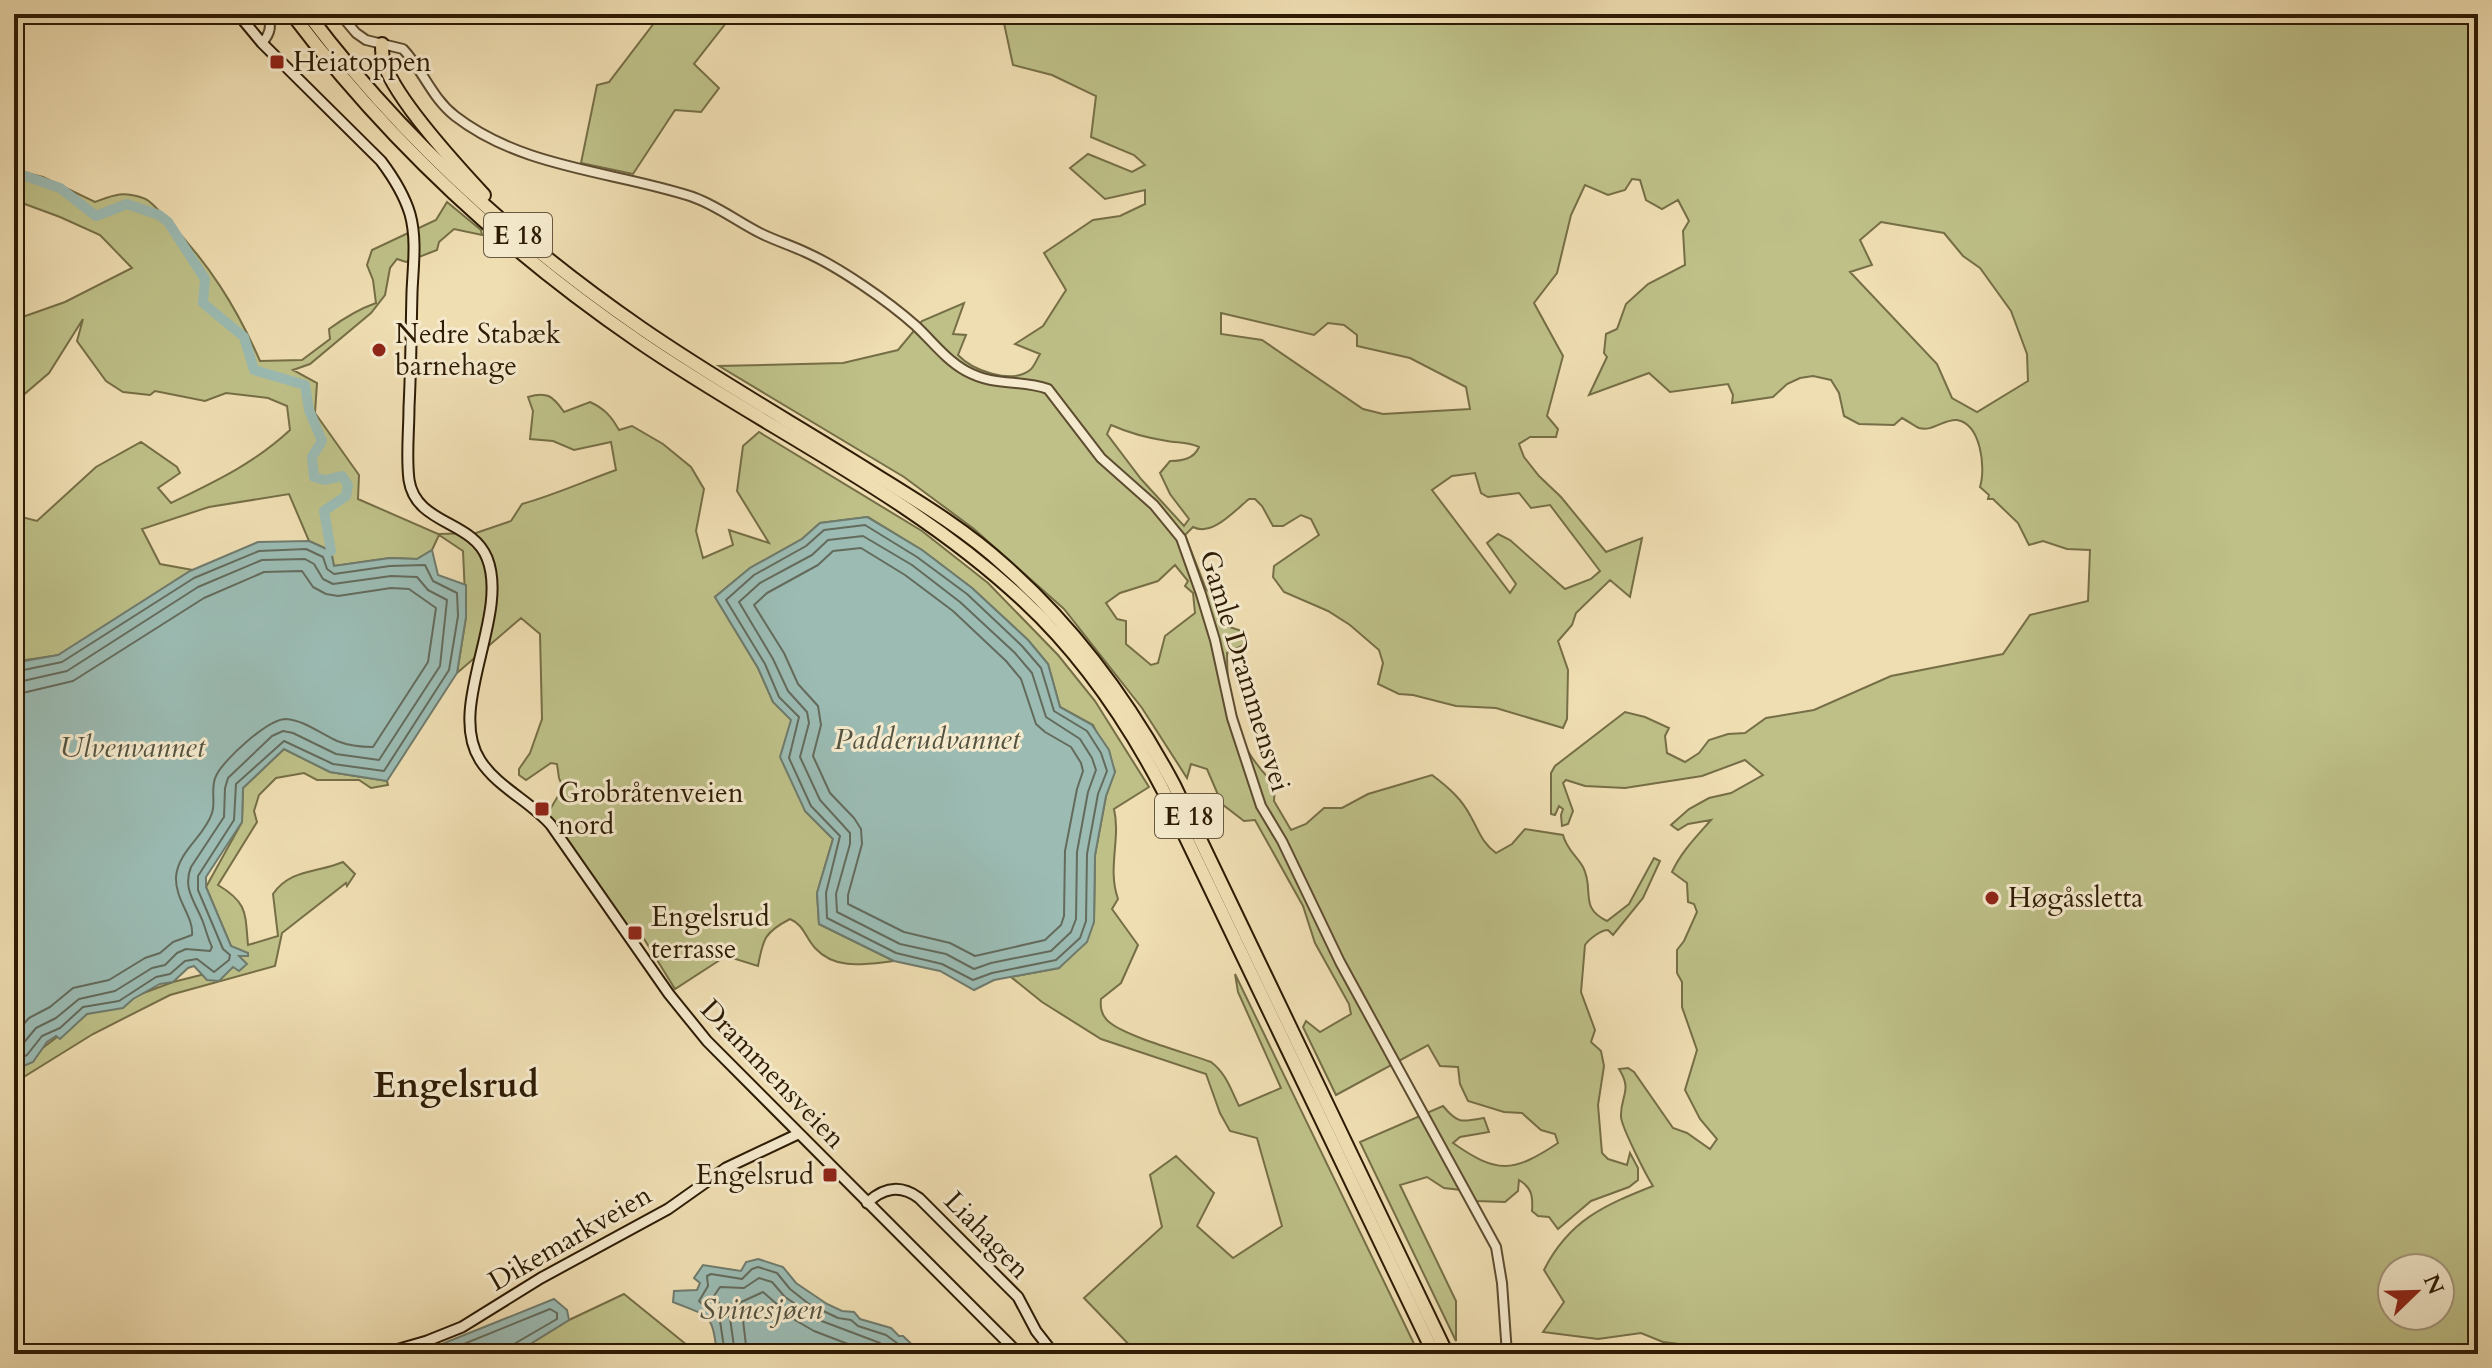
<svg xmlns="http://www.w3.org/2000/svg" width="2492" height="1368" font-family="Cardo,serif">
	<rect width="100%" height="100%" fill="#efdeb2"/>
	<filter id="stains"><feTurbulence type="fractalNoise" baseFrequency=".0025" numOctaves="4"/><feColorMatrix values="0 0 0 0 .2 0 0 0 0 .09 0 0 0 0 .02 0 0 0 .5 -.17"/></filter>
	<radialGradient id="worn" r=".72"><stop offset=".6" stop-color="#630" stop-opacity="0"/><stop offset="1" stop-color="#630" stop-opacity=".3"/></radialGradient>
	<g fill="#bec088" stroke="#766e46" stroke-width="2" fill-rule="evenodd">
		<path d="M 661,14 L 733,14 L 694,64 L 719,88 L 701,112 L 675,110 L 633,174 L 581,163 L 597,85 L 609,82 Z"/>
		<path d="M 1002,14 L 2478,14 L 2478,1354 L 1690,1354 L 1679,1344 L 1663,1342 L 1641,1333 L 1598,1339 L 1543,1332 L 1564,1302 L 1544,1270 C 1569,1220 1605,1205 1653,1186 C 1646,1175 1622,1128 1621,1117 C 1620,1096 1633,1091 1619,1069 L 1628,1068 L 1634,1072 L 1673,1128 L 1687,1133 L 1710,1149 L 1717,1139 L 1700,1119 L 1685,1090 L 1697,1050 L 1682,1007 L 1682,982 L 1677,973 L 1677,950 L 1684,941 L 1697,912 L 1694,904 L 1688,902 L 1687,883 L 1672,872 C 1681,852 1696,837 1711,820 L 1688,824 L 1678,830 L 1671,825 L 1689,809 L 1709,798 L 1731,793 L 1763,775 L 1745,760 L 1702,776 L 1625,788 L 1585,786 L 1566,780 L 1563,783 L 1573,811 L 1568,824 L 1562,826 L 1561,815 L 1563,809 L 1559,806 L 1555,815 L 1551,814 L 1551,773 L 1555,766 L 1625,712 L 1645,717 L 1669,728 L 1665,736 L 1667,753 L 1685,762 L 1699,753 L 1709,740 L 1728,734 L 1745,733 L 1766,718 L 1814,710 L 1891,676 L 2003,654 L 2030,615 L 2088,601 L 2090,550 L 2067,549 L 2043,541 L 2029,545 L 2018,523 L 1993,499 L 1988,499 L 1989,495 L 1980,487 C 1986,468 1981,424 1957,420 C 1943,419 1933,432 1919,428 C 1914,426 1908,421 1902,418 L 1894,425 L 1859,424 L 1844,416 L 1839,393 L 1831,380 L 1813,376 L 1800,378 L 1787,384 L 1773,397 L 1732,403 L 1733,395 L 1728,384 L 1670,392 L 1649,373 L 1589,395 L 1607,357 L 1604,353 L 1606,334 L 1617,329 L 1626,304 L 1648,284 L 1685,265 L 1683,231 L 1689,221 L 1678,200 L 1662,209 L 1646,200 L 1640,180 L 1632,179 L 1625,190 L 1608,195 L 1585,185 L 1571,215 L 1557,273 L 1534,303 L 1563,356 L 1547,416 L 1558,429 L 1556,437 L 1530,437 L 1519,444 L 1524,457 L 1539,476 L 1561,497 L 1606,552 L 1642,538 L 1630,597 L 1610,580 L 1576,613 L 1572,625 L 1558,641 L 1568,670 L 1567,719 L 1563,728 L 1496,708 L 1456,706 L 1413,695 L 1399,694 L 1378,684 L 1383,663 L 1379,650 L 1350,625 L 1328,611 L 1284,592 L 1273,577 L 1274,566 L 1319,535 L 1311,519 L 1301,515 L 1283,526 L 1273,526 L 1262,506 L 1255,499 L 1249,499 C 1234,511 1212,537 1193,527 L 1185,535 L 1206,589 L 1211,593 L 1225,591 L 1227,596 L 1218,610 L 1226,626 L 1242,631 L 1246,644 L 1227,653 C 1227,684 1231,723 1248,751 C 1255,764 1266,775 1275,786 L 1274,801 L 1291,830 L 1306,824 L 1324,808 L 1342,808 L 1368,794 L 1432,775 C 1448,787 1462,799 1471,817 C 1479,831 1482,843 1496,853 L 1512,844 L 1525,829 L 1563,835 C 1567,850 1576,855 1583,867 C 1595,890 1578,907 1607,921 L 1629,904 L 1654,858 L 1660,861 L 1643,898 L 1613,935 L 1608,930 C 1601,930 1589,939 1585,945 L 1581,992 L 1595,1030 L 1591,1042 L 1601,1051 L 1604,1066 L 1598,1105 L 1602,1153 L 1608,1159 L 1627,1165 L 1630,1153 L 1638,1168 L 1638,1180 L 1629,1187 L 1591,1201 L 1558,1229 L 1549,1217 L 1538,1216 L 1532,1211 C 1533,1196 1532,1188 1519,1180 L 1518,1191 L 1505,1202 L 1476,1201 L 1461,1190 L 1444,1188 L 1427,1177 L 1400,1185 L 1456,1301 L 1456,1341 L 1360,1142 L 1443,1106 C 1458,1124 1461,1122 1484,1118 L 1489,1132 L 1460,1137 L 1453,1143 C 1497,1174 1513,1173 1558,1143 L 1555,1134 L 1541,1130 L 1522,1113 L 1504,1112 L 1468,1101 L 1460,1084 L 1458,1067 L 1440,1066 L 1428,1045 L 1336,1095 L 1303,1027 L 1306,1021 L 1320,1032 L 1351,1014 L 1349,1004 L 1315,943 L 1303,906 L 1255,820 L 1244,821 L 1222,804 L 1207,769 L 1191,764 L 1187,778 L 1142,708 L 1064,609 L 974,529 L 904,477 L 719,366 L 843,363 L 898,350 L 922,321 L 964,303 L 953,334 L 966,335 L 958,355 C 972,370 1011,385 1030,370 C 1034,367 1037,359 1040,354 L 1015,344 L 1043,326 L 1066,290 L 1044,253 L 1093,220 L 1120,216 L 1145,204 L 1145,190 L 1105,199 L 1070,168 L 1088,154 L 1132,172 L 1145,165 L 1134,155 L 1091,137 L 1096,96 L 1052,75 L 1013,65 ZM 1881,222 L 1944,233 L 1963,256 L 1980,268 L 2011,311 L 2027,354 L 2028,381 L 1977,412 L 1952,398 L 1937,364 L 1850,272 L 1872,265 L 1860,240 ZM 1221,313 L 1314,335 L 1328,323 L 1344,325 L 1357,335 L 1357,346 L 1410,358 L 1466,387 L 1470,409 L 1383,414 L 1363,409 L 1262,340 L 1221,334 ZM 1111,425 C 1129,433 1148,438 1167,441 C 1179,443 1188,442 1199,447 C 1194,459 1182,461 1170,461 L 1160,473 L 1170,494 L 1189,519 L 1184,526 L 1141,479 L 1107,434 ZM 1475,473 L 1481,493 L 1488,497 L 1519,493 L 1531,508 L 1550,505 L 1600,571 L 1591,579 L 1565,589 L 1510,540 L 1498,534 L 1487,543 L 1516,584 L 1510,593 L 1432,490 L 1452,476 ZM 1175,565 L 1188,581 L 1185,586 L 1193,593 L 1195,613 L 1165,636 L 1158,663 L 1151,665 L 1126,644 L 1126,621 L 1117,619 L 1106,603 L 1120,593 L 1158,581 ZM 2392,1268 L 2440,1268 L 2440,1316 L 2392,1316 Z"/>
		<path d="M 14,170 L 43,177 L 95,202 C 114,195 122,191 143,198 C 151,200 159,211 165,218 C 208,262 236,306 260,361 L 302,360 L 330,339 L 329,329 C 344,318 359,309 376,303 L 373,280 L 367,265 L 372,250 L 436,220 L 447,202 L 481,230 L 482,235 L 454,229 L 439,242 L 437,250 L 406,262 L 397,259 L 390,268 L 385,295 L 371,313 L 310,364 L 293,370 L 317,383 L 315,413 L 359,475 L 358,499 L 438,534 L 476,533 L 511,521 L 522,504 C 554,495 585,481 616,470 L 611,442 L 574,450 L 553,441 L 530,439 L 533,411 L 528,397 C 547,391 553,396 564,412 L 590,402 C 605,409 611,416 619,430 L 632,426 L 663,444 L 691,467 L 704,489 L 696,531 L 703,558 L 733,545 L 729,530 L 769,543 L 737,491 L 743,446 L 759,432 L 922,531 L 988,583 L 1058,655 L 1095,701 L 1149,787 L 1114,809 C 1121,839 1107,868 1118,899 L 1112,909 L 1138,945 L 1121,983 L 1101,999 C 1100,1007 1102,1016 1109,1022 C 1127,1037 1187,1053 1211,1062 C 1226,1073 1231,1090 1239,1106 L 1281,1088 L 1238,992 L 1235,974 L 1419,1354 L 1138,1354 L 1084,1298 L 1162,1227 L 1150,1175 L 1176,1156 L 1214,1193 L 1197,1226 L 1233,1258 L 1282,1226 L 1257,1138 L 1230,1131 L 1220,1113 L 1206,1074 L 1101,1039 L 1042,1002 L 1011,977 L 1059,968 L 1094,922 L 1095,855 L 1106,796 L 1115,771 L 1093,725 L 1060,707 L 1048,664 L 1028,640 L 972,588 L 922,550 L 868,517 L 820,523 L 802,539 L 750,568 L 715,597 L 758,668 L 773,702 L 792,720 L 805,811 L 833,839 L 817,893 L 819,924 L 894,961 C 866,964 836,971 815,948 C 805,937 804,925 790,919 C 765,932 763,938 758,966 L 726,956 L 675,989 L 641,934 L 633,927 L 623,924 L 549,828 L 549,811 L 563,788 L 559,778 L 557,764 L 551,763 L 526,780 L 519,775 L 519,769 L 530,753 L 542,719 L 540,634 L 521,618 L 457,673 L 466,617 L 463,551 L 439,535 L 432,550 L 417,559 L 390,558 L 334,566 L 331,551 L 309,541 L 289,494 L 209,507 L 142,529 L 160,564 L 193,570 L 60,655 L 19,661 L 14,669 L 14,515 L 37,521 L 96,467 L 141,442 L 177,467 L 180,473 L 158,488 L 171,503 C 214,482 255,463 290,430 L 287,406 L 268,398 L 226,393 L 205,401 L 155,391 L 150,395 L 123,392 L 106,381 L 77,341 L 83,319 L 49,373 L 14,403 L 14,320 L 65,302 L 132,268 L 100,235 L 60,217 L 14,200 Z"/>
		<path d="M 284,749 L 330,772 L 387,781 L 388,785 L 371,788 L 359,780 L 317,780 L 304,773 L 276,778 L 259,795 L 254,811 L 257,822 L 218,885 C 248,903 245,913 248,945 L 278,936 L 273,894 C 290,869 317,873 343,862 L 355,874 L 347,886 L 346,883 L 282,933 L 275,966 L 170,995 L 93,1034 L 14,1083 L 14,1070 L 87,1014 L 173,982 L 233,967 L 231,946 L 206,887 L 242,822 L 243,788 Z"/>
		<path d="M 624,1294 L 698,1354 L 514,1354 L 569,1320 Z"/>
	</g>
	<g fill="#9bbbb3" stroke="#6f7b6d" stroke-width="2">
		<path d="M 867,517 L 922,550 L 972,588 L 1028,640 L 1048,664 L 1060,707 L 1092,725 L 1109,750 L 1115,772 L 1106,796 L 1095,855 L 1094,922 L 1087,942 L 1059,968 L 994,980 L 974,990 L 940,971 L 894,961 L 819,924 L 817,893 L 833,839 L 805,811 L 780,757 L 791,720 L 773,702 L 758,668 L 715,597 L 750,568 L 802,539 L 820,523 Z"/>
		<path d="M 309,541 L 331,551 L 334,566 L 390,558 L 417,559 L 432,550 L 438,575 L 466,585 L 466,617 L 457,673 L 387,781 L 330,772 L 284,749 L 243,788 L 242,822 L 206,877 L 206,887 L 231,946 L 248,953 L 248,956 L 239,956 L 247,964 L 239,971 L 233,967 L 219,981 L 207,980 L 194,966 L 188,968 L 173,982 L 160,984 L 133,999 L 123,1008 L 87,1014 L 60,1039 L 56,1036 L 47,1042 L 33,1062 L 14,1070 L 14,671 L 19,662 L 58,655 L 190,571 L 258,542 Z"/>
		<path d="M 758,1259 L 783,1267 L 796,1283 L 827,1304 L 842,1311 L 854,1312 L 860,1319 L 891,1328 L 899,1336 L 903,1336 L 922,1354 L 717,1354 C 712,1312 710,1317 673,1302 L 674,1291 L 697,1290 L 700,1283 L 694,1278 L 703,1265 L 741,1271 L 746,1262 Z"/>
		<path d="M 554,1299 L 567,1310 L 569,1320 L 514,1354 L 417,1354 Z"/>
	</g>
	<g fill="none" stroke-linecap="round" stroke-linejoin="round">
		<g stroke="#646b5c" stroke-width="2">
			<path d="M 865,525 L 917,557 L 967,594 L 1022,646 L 1041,668 L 1054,711 L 1087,731 L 1101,753 L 1107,771 L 1098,794 L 1087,854 L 1086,921 L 1080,938 L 1056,960 L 992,973 L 973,980 L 942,964 L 896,953 L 827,918 L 826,893 L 840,836 L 811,806 L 789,758 L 799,717 L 779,697 L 765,664 L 726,600 L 754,575 L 806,546 L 824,530 Z"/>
			<path d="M 863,536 L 912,565 L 960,602 L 1015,653 L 1032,673 L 1046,717 L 1080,739 L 1092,758 L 1096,770 L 1088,792 L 1077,852 L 1076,919 L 1071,932 L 1051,951 L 991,963 L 974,969 L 946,954 L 900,944 L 837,912 L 836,894 L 850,844 L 850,833 L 820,800 L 800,757 L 809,723 L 807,712 L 788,691 L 773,659 L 739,602 L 760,583 L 812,555 L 828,540 Z"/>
			<path d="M 861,548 L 905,575 L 953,611 L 1006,661 L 1021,679 L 1036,724 L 1045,732 L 1071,747 L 1081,763 L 1083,771 L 1077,789 L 1065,851 L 1064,916 L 1061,925 L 1045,940 L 975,956 L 950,943 L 904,932 L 848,904 L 848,895 L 862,844 L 861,829 L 854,818 L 830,793 L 813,756 L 821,725 L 818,706 L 798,684 L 784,653 L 754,605 L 767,593 L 818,565 L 833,551 Z"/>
			<path d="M 14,672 L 62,662 L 194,578 L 259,551 L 306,549 L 323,557 L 327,569 L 334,574 L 390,566 L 425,565 L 433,581 L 457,593 L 458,616 L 449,670 L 384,771 L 333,764 L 284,741 L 236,784 L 234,820 L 198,876 L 198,890 L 223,949 L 230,955 L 229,960 L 214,972 L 197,959 L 185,961 L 170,974 L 156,977 L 119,1001 L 83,1007 L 60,1028 L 42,1036 L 27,1055 L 14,1061"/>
			<path d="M 14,683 L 67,671 L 198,587 L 262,560 L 305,559 L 314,564 L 323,579 L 333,584 L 391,576 L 417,577 L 428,590 L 447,600 L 440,666 L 379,760 L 336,754 L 293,733 L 283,731 L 272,736 L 228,778 L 225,788 L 224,817 L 191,867 C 182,889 196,903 203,922 C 206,930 208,939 212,947 L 210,951 L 186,949 L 177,953 L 165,965 L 152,968 L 115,991 L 79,999 L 56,1018 L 36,1028 L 21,1046 L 14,1050"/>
			<path d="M 14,695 L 73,681 L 204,598 L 264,572 L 302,571 L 313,587 L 326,594 L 338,596 L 391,588 L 409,589 L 436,608 L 428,662 L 373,747 C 362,747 347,745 337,741 C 321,734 304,720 286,719 C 268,719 223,760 216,776 C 210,788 216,801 212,813 C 205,836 178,851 176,877 C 175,900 194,917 192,935 L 173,942 L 160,953 L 145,958 L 109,980 L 73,988 L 50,1007 L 29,1018 L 14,1035"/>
			<path d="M 439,1354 L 550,1309 L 557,1313 L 557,1319 L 514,1344 L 511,1354"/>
			<path d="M 725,1354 L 720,1321 L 699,1301 L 708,1286 L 707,1276 L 711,1274 L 742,1279 L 752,1269 L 758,1267 L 777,1273 L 790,1289 L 809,1304 L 838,1318 L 851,1320 L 858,1326 L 886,1335 L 912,1354"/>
			<path d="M 735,1354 L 730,1318 L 714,1296 L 720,1287 L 744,1288 L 759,1278 L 772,1282 L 785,1297 L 819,1320 L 880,1343 L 896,1354"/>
			<path d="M 747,1354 L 743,1320 L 737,1304 L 763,1292 L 795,1320 L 814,1331 L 874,1354"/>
		</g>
		<path stroke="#9bbbb3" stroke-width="10" d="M 14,172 L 60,188 L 96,216 L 127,204 L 159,215 L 168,222 L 205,279 L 203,303 L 244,337 L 254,370 L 305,385 L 309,410 L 322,441 L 312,457 L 314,477 L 325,480 L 342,476 L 348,485 L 346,496 L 324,511 L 331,551"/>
		<g stroke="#5e4c30" stroke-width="12">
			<g id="tertiary">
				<path d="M 340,14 L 356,33 L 366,40 L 403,49 C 423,70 431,97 455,116 C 522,168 612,171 690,196 C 715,204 736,221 760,233 C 774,240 790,245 805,252 C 839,267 888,301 916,326 C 932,341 946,360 966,371 C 995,387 1020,379 1048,389 L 1101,458 L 1154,505 L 1181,538 L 1201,594 L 1215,640 L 1232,718 L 1261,806 L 1282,841 L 1340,962 L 1496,1247 L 1502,1283 L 1507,1354"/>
				<path d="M 262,43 C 270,34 274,23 264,14"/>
			</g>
		</g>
		<g stroke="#2d1b04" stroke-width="13">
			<g id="secondary">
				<path d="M 238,14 L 262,43 L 381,161 C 393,177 404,194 410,214 C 417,239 413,267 412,292 C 411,331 411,369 409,407 C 409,431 406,456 409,480 C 416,525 472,520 487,558 C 510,615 446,707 480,760 C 497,787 530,801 551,825 L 669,994 L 707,1041 L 1019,1354"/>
				<path d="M 867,1203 C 883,1188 900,1184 919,1198 L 1018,1297 L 1036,1331 L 1054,1354"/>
				<path d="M 382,1354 L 427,1341 L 462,1327 L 541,1278 L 668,1209 L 726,1168 L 798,1134"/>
			</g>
		</g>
		<g stroke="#2d1b04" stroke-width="16">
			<g id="motorway">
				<path d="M 292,14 C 388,141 507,251 638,341 C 766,429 910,494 1024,601 C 1082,655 1127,721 1163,790 L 1434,1354"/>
				<path d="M 308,14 C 400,136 515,241 641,328 C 719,382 802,428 882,479 C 924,505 968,532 1005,566 C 1075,628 1130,703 1174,785 L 1447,1354"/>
				<path d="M 382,44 C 382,51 382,57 384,63 C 396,100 457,166 484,195"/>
			</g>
		</g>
		<use href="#tertiary" stroke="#f5eacd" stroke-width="8"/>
		<use href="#secondary" stroke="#f5eacd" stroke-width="9"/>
		<use href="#motorway" stroke="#efdeb2" stroke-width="12"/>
	</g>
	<g fill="#8f2418" stroke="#f5eacd" stroke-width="3">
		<rect x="269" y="54" width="16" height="16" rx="4"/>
		<circle cx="379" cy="350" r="8"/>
		<rect x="534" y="801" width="16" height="16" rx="4"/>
		<circle cx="1992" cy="898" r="8"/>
		<rect x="627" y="925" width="16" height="16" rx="4"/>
		<rect x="822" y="1167" width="16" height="16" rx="4"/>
	</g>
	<g text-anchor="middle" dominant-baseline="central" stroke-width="6" stroke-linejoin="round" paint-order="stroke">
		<g fill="#f5eacd" stroke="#695940" stroke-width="2">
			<rect x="484" y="213" width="68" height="44" rx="6"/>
			<rect x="1155" y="794" width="68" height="44" rx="6"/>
		</g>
		<g font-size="26" font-weight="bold" fill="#2d1b04">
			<text x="518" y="235">E 18</text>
			<text x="1189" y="816">E 18</text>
		</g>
		<g font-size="28" fill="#2d1b04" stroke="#f5eacd" text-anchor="start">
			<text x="293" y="62">Heiatoppen</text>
			<text x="395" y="334">Nedre Stabæk<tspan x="395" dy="32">barnehage</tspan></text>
			<text x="558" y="793">Grobråtenveien<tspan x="558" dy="32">nord</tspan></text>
			<text x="2008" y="898">Høgåssletta</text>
			<text x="651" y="917">Engelsrud<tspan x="651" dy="32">terrasse</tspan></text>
			<text x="814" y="1175" text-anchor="end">Engelsrud</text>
		</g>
		<g font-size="28" fill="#2d1b04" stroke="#f5eacd">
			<text transform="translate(1245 671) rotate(73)">Gamle Drammensvei</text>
			<text transform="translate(773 1074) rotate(46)">Drammensveien</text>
			<text transform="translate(987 1235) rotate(46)">Liahagen</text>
			<text transform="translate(570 1238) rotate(-30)">Dikemarkveien</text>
		</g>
		<g font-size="30" font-style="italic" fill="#545341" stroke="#f5eacd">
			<text x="927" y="739">Padderudvannet</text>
			<text x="132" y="747">Ulvenvannet</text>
			<text x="761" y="1309">Svinesjøen</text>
		</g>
		<g font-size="36" font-weight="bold" fill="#2d1b04" stroke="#f5eacd">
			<text x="456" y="1085">Engelsrud</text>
		</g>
	</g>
	<rect width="2492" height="1368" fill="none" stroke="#efdeb2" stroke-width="48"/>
	<rect x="16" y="16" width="2460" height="1336" fill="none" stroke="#2d1b04" stroke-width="4"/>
	<rect x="24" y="24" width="2444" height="1320" fill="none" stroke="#2d1b04" stroke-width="2"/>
	<g transform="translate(2416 1292) rotate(67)"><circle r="38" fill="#f5eacd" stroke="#a5977d" stroke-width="2"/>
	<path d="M0-6L14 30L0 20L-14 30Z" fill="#8f2418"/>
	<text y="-12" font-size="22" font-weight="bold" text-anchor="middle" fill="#2d1b04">N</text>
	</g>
	<rect width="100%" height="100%" filter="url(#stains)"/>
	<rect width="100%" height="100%" fill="url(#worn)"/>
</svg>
